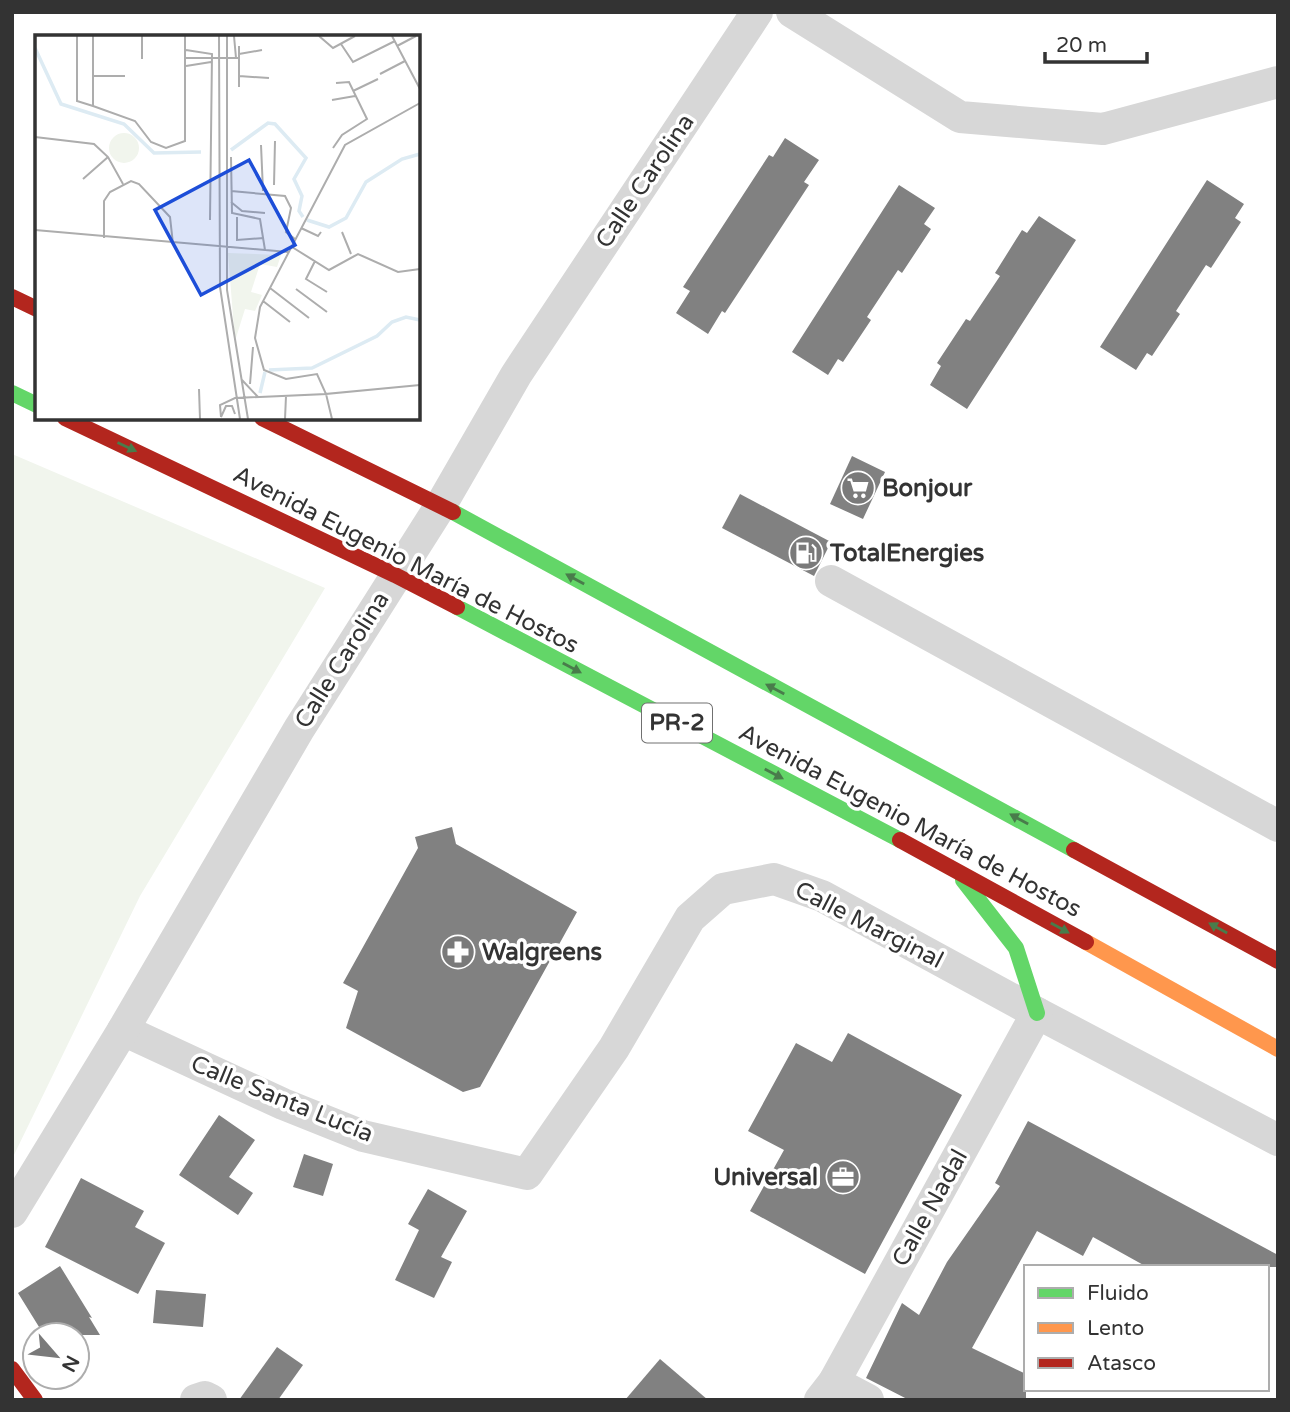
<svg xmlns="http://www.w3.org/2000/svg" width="1290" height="1412" font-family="'Varela Round',sans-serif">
	<rect width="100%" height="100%" fill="#fff"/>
	<path fill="#f1f5ed" d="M 12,454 L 325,588 L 140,896 L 12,1159 Z"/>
	<g fill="#818181">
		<path d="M 785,138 L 819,160 L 804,182 L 809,185 L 725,313 L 722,311 L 708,334 L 676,313 L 690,291 L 683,287 L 769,155 L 773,157 Z"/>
		<path d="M 1207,180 L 1244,204 L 1235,218 L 1241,222 L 1211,268 L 1206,265 L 1176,311 L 1180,314 L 1152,356 L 1147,353 L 1136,370 L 1100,347 Z"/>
		<path d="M 899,185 L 935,208 L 924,224 L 931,229 L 902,273 L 898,270 L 867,317 L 871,320 L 843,362 L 838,359 L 828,375 L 792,352 Z"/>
		<path d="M 1039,216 L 1076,240 L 967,409 L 930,385 L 941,366 L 937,363 L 966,319 L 970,321 L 1000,276 L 995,273 L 1022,230 L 1027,233 Z"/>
		<path d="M 852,456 L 885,472 L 863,519 L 830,504 Z"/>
		<path d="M 740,494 L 831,542 L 814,576 L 722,528 Z"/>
		<path d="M 452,827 L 456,844 L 577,912 L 480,1087 L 463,1092 L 346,1028 L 358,991 L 343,983 L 418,848 L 415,837 Z"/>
		<path d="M 848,1033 L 962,1095 L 865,1274 L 750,1211 L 784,1150 L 748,1131 L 796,1043 L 832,1062 Z"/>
		<path d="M 219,1115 L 255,1140 L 229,1177 L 253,1193 L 238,1215 L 179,1175 Z"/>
		<path d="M 1028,1121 L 1278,1255 L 1278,1267 L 1147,1267 L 1093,1237 L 1083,1256 L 1037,1231 L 972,1348 L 1026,1374 L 1026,1400 L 909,1400 L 866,1378 L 902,1303 L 919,1315 L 947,1262 L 1000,1186 L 995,1183 Z"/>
		<path d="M 304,1154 L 333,1164 L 323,1196 L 293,1187 Z"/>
		<path d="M 81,1178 L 144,1211 L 135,1227 L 165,1243 L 138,1294 L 45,1247 Z"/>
		<path d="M 428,1189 L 467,1211 L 441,1257 L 452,1262 L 434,1298 L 395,1280 L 419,1230 L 408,1224 Z"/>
		<path d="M 60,1266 L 92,1318 L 89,1317 L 100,1335 L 44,1335 L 18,1293 Z"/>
		<path d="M 156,1290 L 206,1294 L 203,1327 L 153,1323 Z"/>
		<path d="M 277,1347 L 303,1365 L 278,1400 L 239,1400 Z"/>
		<path d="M 660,1359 L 708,1400 L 625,1400 Z"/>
	</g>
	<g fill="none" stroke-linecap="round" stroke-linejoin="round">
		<g stroke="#d7d7d7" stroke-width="32">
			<path d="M 792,12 L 960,117 L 1103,129 L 1278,82"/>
			<path d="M 831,581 L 1278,826"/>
			<path d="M 123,1030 L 283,1104 L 363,1136 L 527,1174 L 614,1048 L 690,918 L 723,889 L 774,879 L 822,896 L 1037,1013 L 1278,1140"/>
			<path d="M 12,1212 L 123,1030 L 299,729 L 441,505 L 516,375 L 757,12"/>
			<path d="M 834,1382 L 868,1400"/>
			<path d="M 196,1400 L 205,1397 L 211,1400"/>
			<path d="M 820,1400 L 834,1382 L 1037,1013"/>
		</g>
		<g stroke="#63d668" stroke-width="16">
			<path d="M 12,393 L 37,405"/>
			<path d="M 453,512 L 1074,850"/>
			<path d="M 457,607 L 900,840"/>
			<path d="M 963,880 L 1016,948 L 1037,1013"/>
		</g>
		<path stroke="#ff974d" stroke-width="16" d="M 1086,942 L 1278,1049"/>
		<g stroke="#b3261e" stroke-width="16">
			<path d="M 12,297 L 37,309"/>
			<path d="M 65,418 L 395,575 L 457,607"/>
			<path d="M 262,418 L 453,512"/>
			<path d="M 900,840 L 1086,942"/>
			<path d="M 1074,850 L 1278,961"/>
			<path d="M 12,1369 L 35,1400"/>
		</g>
	</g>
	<defs><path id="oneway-solid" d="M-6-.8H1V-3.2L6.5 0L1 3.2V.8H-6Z" transform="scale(1.75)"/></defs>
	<g fill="#497c4b">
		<use href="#oneway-solid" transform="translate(127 447) rotate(25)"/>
		<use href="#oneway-solid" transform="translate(575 579) rotate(-151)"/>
		<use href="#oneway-solid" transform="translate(572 668) rotate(28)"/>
		<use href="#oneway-solid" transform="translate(775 689) rotate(-152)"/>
		<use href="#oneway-solid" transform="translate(774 774) rotate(28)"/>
		<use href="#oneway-solid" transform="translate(1019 819) rotate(-151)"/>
		<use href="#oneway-solid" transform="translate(1060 928) rotate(29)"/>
		<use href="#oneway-solid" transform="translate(1218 928) rotate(-151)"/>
	</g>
	<defs>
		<g id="supermarket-disc" transform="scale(1.75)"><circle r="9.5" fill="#7a7a7a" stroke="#fff"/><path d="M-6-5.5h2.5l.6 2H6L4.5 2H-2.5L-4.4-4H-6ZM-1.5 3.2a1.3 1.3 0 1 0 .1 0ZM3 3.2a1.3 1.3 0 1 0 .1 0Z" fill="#fff"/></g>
		<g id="fuel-disc" transform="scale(1.75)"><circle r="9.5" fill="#7a7a7a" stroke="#fff"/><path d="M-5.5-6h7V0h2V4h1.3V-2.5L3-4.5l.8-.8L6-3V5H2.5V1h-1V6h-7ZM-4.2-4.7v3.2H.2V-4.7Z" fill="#fff"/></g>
		<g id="pharmacy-disc" transform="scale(1.75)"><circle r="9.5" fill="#7a7a7a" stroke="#fff"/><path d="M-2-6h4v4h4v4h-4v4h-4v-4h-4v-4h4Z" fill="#fff"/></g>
		<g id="office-disc" transform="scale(1.75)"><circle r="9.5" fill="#7a7a7a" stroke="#fff"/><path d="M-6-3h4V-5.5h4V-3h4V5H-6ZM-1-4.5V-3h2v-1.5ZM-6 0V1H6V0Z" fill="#fff"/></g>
	</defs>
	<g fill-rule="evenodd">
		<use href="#supermarket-disc" x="858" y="488"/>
		<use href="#fuel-disc" x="806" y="553"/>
		<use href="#pharmacy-disc" x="458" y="952"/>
		<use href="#office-disc" x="843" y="1177"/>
	</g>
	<g text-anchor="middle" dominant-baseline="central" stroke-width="7" stroke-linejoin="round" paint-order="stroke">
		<rect fill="#fff" stroke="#707070" stroke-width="2" x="642" y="703.5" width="70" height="39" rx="5"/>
		<g font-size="23" font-weight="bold" fill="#333">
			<text x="677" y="723">PR-2</text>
		</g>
		<g font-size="24" fill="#333" stroke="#fff">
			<text transform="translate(645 181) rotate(-56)">Calle Carolina</text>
			<text transform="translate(406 560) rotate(27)">Avenida Eugenio María de Hostos</text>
			<text transform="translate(342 660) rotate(-58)">Calle Carolina</text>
			<text transform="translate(910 821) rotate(28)">Avenida Eugenio María de Hostos</text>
			<text transform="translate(869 925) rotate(27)">Calle Marginal</text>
			<text transform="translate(282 1099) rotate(22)">Calle Santa Lucía</text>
			<text transform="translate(930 1208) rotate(-61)">Calle Nadal</text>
		</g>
		<g font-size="24" font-weight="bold" fill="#333" stroke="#fff" text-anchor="start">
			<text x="882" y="488">Bonjour</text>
			<text x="830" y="553">TotalEnergies</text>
			<text x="482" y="952">Walgreens</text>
			<text x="818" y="1177" text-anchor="end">Universal</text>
		</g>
	</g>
	<g transform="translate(35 35)">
		<rect width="385" height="385" fill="#fff"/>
		<path d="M74 113a15 15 0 1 1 30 0a15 15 0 1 1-30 0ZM 193,218 L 246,220 L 242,232 L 225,229 L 216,257 L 227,260 L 220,276 L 210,274 L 200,306 Z" fill="#f1f5ed"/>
		<path fill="none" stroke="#ddebf3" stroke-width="3.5" d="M 0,13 L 26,69 L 89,89 L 119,118 L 166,117M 196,115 L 233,88 L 240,89 L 271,123 L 259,144 L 267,161 L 264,176 L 268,182M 272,185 L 294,192 L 311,183 L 331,147 L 367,124 L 385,119M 234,335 L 277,333 L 342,301 L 357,287 L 371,282 L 385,285M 225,358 L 230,337"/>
		<path fill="none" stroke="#adadad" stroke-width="2" d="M 42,1 L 42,66 L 58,71M 58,1 L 58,71 L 100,86 L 116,107 L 131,113 L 150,106 L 150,1M 107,1 L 107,24M 184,1 L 185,252 L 205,384M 192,1 L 192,255 L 213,384M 199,1 L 201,23M 284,1 L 298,13 L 320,1M 357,1 L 385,54M 306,9 L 318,27 L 360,6M 362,11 L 381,1M 151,15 L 177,19 L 175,185M 204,19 L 227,15M 151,23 L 204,23M 151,31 L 176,27M 345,39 L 370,26M 58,41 L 90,41M 204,41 L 234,43M 204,52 L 204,11M 318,56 L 343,44M 297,65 L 320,61M 0,102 L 59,109 L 73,122 L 88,149M 226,110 L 228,156M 298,113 L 307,100 L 332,84 L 314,47 L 301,48M 196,122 L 197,178 L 225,184 L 230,215M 48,144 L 73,122M 239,150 L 240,106M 196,156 L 250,161 L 256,173 L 251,197 L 260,204M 196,167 L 207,176 L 230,178M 202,182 L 202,205 L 229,203M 266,193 L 283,201 L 286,197M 0,195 L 253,217M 307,197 L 316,219M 69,203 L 69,166 L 75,157 L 96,146 L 104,149 L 135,182 L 138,209M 257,212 L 294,235 L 323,219 L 363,237 L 385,234M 280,226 L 271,244 L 292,257M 235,253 L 274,283M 261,254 L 292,277M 228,266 L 255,287M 207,345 L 223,362M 215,349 L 218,312M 164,354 L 165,384M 186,382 L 185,370 L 200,363 L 291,359 L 282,339 L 251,344 L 229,335 L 220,303 L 225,272 L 310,110 L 385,68M 186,382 L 191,371 L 197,371 L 200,379M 250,384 L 251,361M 297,384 L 291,359 L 385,350"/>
		<path fill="#1d4ed8" fill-opacity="0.15" stroke="#1d4ed8" stroke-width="3.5" d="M 214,125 L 260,210 L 166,260 L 120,175 Z"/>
		<rect width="385" height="385" fill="none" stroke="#333" stroke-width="3.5"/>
	</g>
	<rect width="1290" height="1412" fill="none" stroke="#333333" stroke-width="28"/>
	<rect x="1024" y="1265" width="245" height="126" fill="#ffffff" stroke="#adadad" stroke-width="2"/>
	<rect x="1038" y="1288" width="35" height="10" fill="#63d668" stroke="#adadad" stroke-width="2"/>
	<text x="1087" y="1300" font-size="21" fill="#333333">Fluido</text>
	<rect x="1038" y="1323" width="35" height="10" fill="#ff974d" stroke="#adadad" stroke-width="2"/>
	<text x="1087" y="1335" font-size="21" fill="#333333">Lento</text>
	<rect x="1038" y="1358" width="35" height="10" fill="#b3261e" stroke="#adadad" stroke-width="2"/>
	<text x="1087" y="1370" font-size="21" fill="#333333">Atasco</text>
	<g transform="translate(56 1356) rotate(118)"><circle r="33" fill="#ffffff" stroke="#adadad" stroke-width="2"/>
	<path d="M0-5L12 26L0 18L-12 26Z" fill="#7a7a7a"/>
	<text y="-10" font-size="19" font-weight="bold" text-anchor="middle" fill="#333333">N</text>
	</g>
	<path d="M1045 52v10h102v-10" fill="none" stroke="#333333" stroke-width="3.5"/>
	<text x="1056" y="52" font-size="21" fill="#333333" stroke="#ffffff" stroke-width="5" paint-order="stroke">20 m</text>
</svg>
